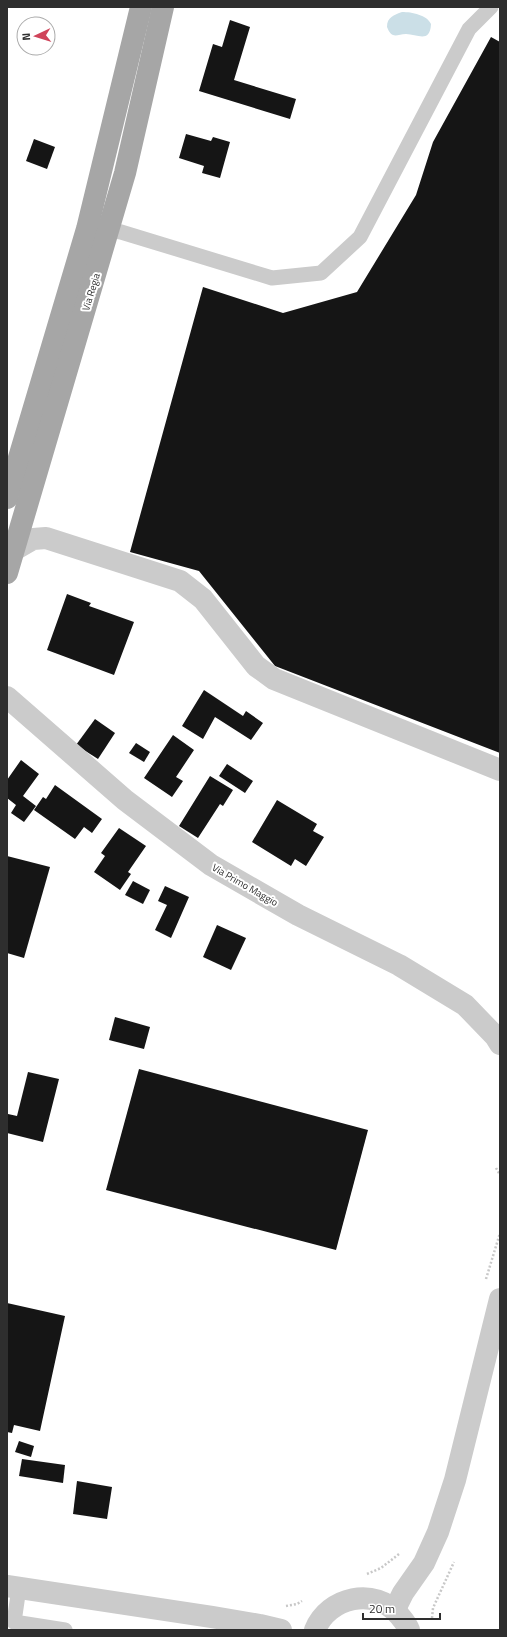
<svg xmlns="http://www.w3.org/2000/svg" width="507" height="1637" font-family="'Titillium Web',sans-serif">
	<rect width="100%" height="100%" fill="#fff"/>
	<path fill="#cbdfe7" d="M 402,12 C 412,12 427,15 431,24 C 430,44 417,34 406,34 C 397,34 392,40 387,27 C 387,17 394,15 402,12 Z"/>
	<g fill="#151515">
		<path d="M 230,20 L 250,27 L 234,80 L 296,99 L 290,119 L 199,91 L 213,44 L 222,47 Z"/>
		<path d="M 491,37 L 500,42 L 500,753 L 275,666 L 199,571 L 130,552 L 203,287 L 283,313 L 357,292 L 416,195 L 433,142 Z"/>
		<path d="M 186,134 L 211,141 L 213,137 L 230,142 L 220,178 L 202,173 L 204,166 L 179,158 Z"/>
		<path d="M 34,139 L 55,147 L 47,169 L 26,161 Z"/>
		<path d="M 67,594 L 91,603 L 89,606 L 134,622 L 114,675 L 47,650 Z"/>
		<path d="M 204,690 L 243,716 L 246,711 L 263,723 L 251,740 L 215,717 L 203,739 L 182,726 Z"/>
		<path d="M 95,719 L 115,733 L 98,759 L 76,745 Z"/>
		<path d="M 173,735 L 194,750 L 176,777 L 183,781 L 172,797 L 144,778 Z"/>
		<path d="M 136,743 L 150,752 L 144,762 L 129,753 Z"/>
		<path d="M 21,760 L 39,774 L 23,796 L 36,806 L 24,822 L 11,813 L 16,805 L 7,798 L 7,780 Z"/>
		<path d="M 227,764 L 253,781 L 245,793 L 219,776 Z"/>
		<path d="M 210,776 L 233,790 L 223,806 L 220,804 L 198,838 L 179,826 Z"/>
		<path d="M 55,785 L 102,819 L 92,833 L 84,827 L 75,839 L 34,810 L 43,797 L 46,799 Z"/>
		<path d="M 277,800 L 317,824 L 313,831 L 324,837 L 306,866 L 295,859 L 291,866 L 252,842 Z"/>
		<path d="M 119,828 L 146,846 L 128,872 L 131,874 L 120,890 L 94,872 L 105,856 L 101,853 Z"/>
		<path d="M 7,856 L 50,867 L 24,958 L 7,953 Z"/>
		<path d="M 133,881 L 150,890 L 143,904 L 125,895 Z"/>
		<path d="M 165,886 L 189,897 L 171,938 L 155,930 L 167,905 L 158,901 Z"/>
		<path d="M 217,925 L 246,938 L 231,970 L 203,957 Z"/>
		<path d="M 115,1017 L 150,1027 L 144,1049 L 109,1040 Z"/>
		<path d="M 139,1069 L 368,1130 L 336,1250 L 106,1190 Z"/>
		<path d="M 28,1072 L 59,1079 L 43,1142 L 7,1133 L 8,1114 L 17,1116 Z"/>
		<path d="M 7,1303 L 65,1316 L 40,1431 L 14,1425 L 12,1433 L 7,1432 Z"/>
		<path d="M 19,1441 L 34,1446 L 31,1457 L 15,1452 Z"/>
		<path d="M 22,1459 L 65,1465 L 63,1483 L 19,1476 Z"/>
		<path d="M 77,1481 L 112,1487 L 107,1519 L 73,1514 Z"/>
	</g>
	<g fill="none" stroke-linecap="round" stroke-linejoin="round">
		<g stroke="#c8c8c8" stroke-width="2.5" stroke-dasharray="2 2" stroke-linecap="butt">
			<path d="M 496,1168 L 500,1175"/>
			<path d="M 486,1279 L 500,1233"/>
			<path d="M 367,1574 L 381,1568 L 399,1554"/>
			<path d="M 286,1606 L 297,1604 L 302,1601"/>
			<path d="M 432,1618 L 433,1608 L 454,1562"/>
		</g>
		<g stroke="#cbcbcb" stroke-width="15">
			<path d="M 109,230 L 121,232 L 272,278 L 321,273 L 360,237 L 469,29 L 491,7"/>
			<path d="M 19,1588 L 14,1622 L 65,1630"/>
		</g>
		<g stroke="#cbcbcb" stroke-width="22">
			<path d="M 14,550 L 33,539 L 46,538 L 180,581 L 203,599 L 256,666 L 274,679 L 500,770"/>
			<path d="M 7,697 L 125,800 L 211,865 L 298,915 L 399,965 L 465,1005 L 495,1036 L 500,1044"/>
			<path d="M 7,1586 L 212,1617 L 260,1625 L 281,1630"/>
			<path d="M 395,1609 L 403,1593 L 424,1563 L 438,1532 L 455,1480 L 500,1299"/>
			<path d="M 315,1630 C 328,1597 375,1586 399,1615 C 403,1620 407,1624 409,1630"/>
		</g>
		<g stroke="#a6a6a6" stroke-width="22">
			<path d="M 7,498 L 87,229 L 141,7"/>
			<path d="M 7,573 L 125,173 L 163,7"/>
		</g>
	</g>
	<g text-anchor="middle" dominant-baseline="central" stroke-width="4" stroke-linejoin="round" paint-order="stroke">
		<g font-size="10" fill="#2e2e2e" stroke="#fff">
			<text transform="translate(91 292) rotate(-73)">Via Regia</text>
			<text transform="translate(245 885) rotate(30)">Via Primo Maggio</text>
		</g>
	</g>
	<rect width="507" height="1637" fill="none" stroke="#2e2e2e" stroke-width="16"/>
	<g transform="translate(36 36) rotate(266)"><circle r="19" fill="#ffffff" stroke="#ababab"/>
	<path d="M0-3L7 15L0 10L-7 15Z" fill="#d0445a"/>
	<text y="-6" font-size="11" font-weight="bold" text-anchor="middle" fill="#2e2e2e">N</text>
	</g>
	<path d="M363 1613v6h77v-6" fill="none" stroke="#2e2e2e" stroke-width="2"/>
	<text x="369" y="1613" font-size="12" fill="#2e2e2e" stroke="#ffffff" stroke-width="3" paint-order="stroke">20 m</text>
</svg>
